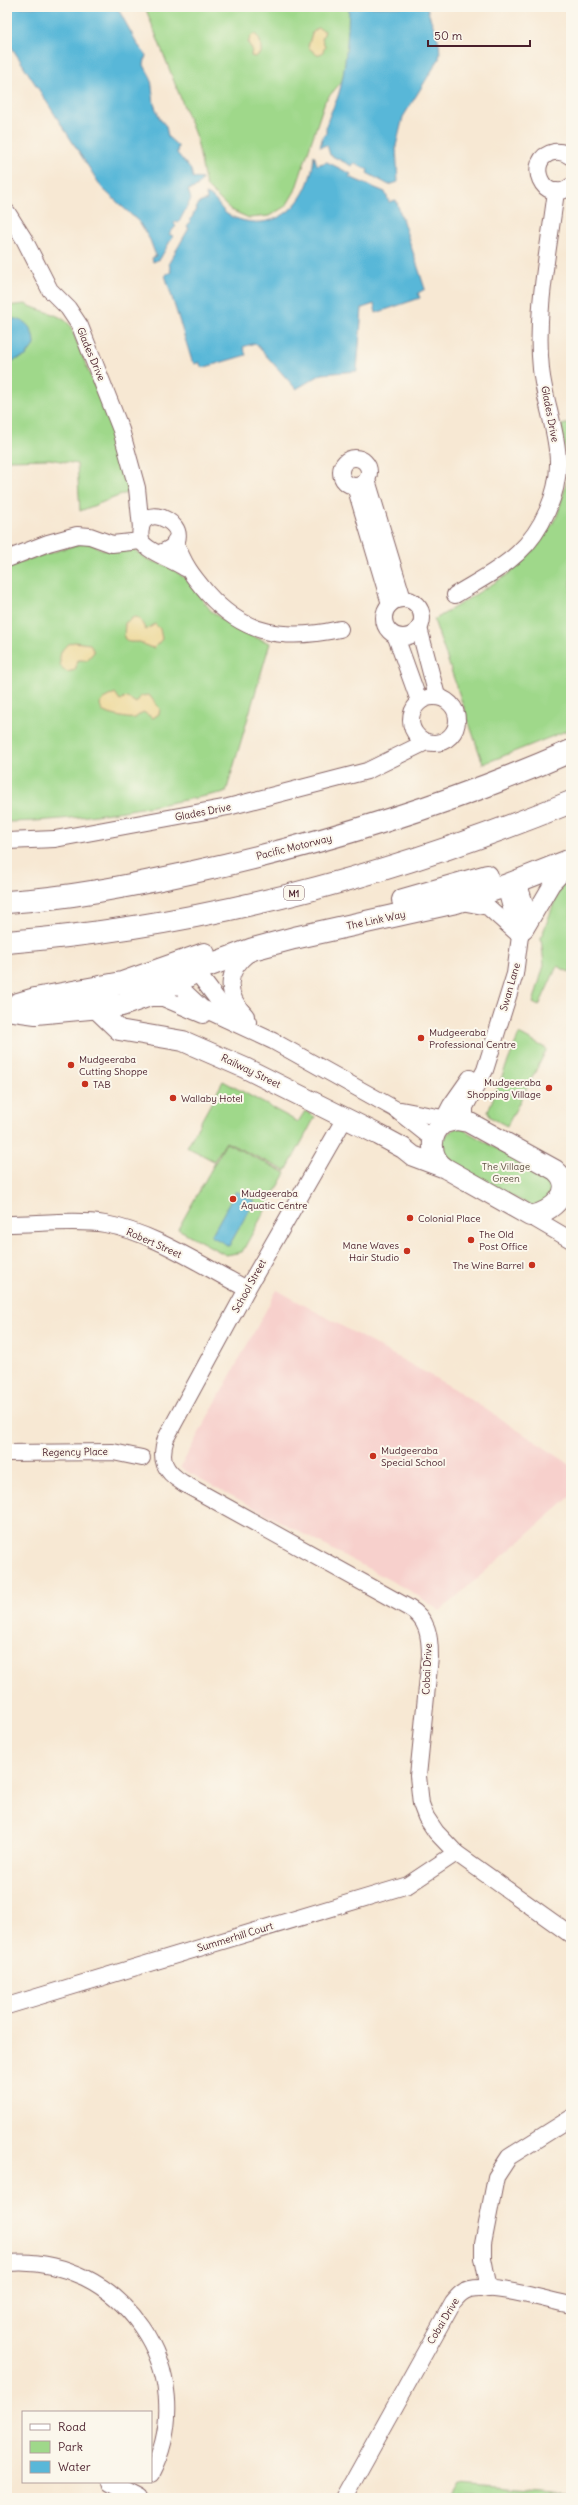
<svg xmlns="http://www.w3.org/2000/svg" width="578" height="2505" font-family="Delius,sans-serif">
	<rect width="100%" height="100%" fill="#fbf7ec"/>
	<filter id="ink" filterUnits="userSpaceOnUse"><feTurbulence type="fractalNoise" baseFrequency=".025" numOctaves="2"/><feDisplacementMap in="SourceGraphic" scale="8" xChannelSelector="R" yChannelSelector="G"/><feConvolveMatrix kernelMatrix="1 2 1 2 8 2 1 2 1" color-interpolation-filters="sRGB"/></filter>
	<filter id="wash" filterUnits="userSpaceOnUse"><feTurbulence type="fractalNoise" baseFrequency=".012" numOctaves="4" result="noise"/><feDisplacementMap in="SourceGraphic" scale="16" xChannelSelector="R" yChannelSelector="G"/><feGaussianBlur stdDeviation="0.9" result="paint"/><feColorMatrix in="noise" values="0 0 0 0 0 0 0 0 0 0 0 0 0 0 0 0 0 1.4 0 .05"/><feComposite in="paint" operator="in"/></filter>
	<g filter="url(#wash)">
		<rect width="100%" height="100%" fill="#f7e8d3"/>
		<path fill="#f7d0cc" d="M 277,1290 L 453,1388 L 571,1465 L 571,1496 L 440,1611 L 412,1592 L 180,1468 Z"/>
		<g fill="#9fd88a" stroke="#747c5a">
			<path d="M 145,7 L 390,7 L 388,27 L 325,101 L 295,191 L 286,206 L 269,216 L 249,218 L 231,210 L 206,186 L 197,140 Z"/>
			<path d="M 25,304 C 41,312 58,312 70,325 L 117,442 L 129,492 L 80,511 L 77,464 L 50,459 L 7,460 L 7,306 Z"/>
			<path d="M 571,423 L 571,729 L 483,764 L 434,620 L 507,575 L 537,547 L 557,516 L 569,474 L 561,425 Z"/>
			<path d="M 86,542 L 104,550 L 134,550 L 149,560 L 170,567 L 186,579 L 212,612 L 239,631 L 270,643 L 226,792 C 154,806 81,821 7,822 L 7,566 Z"/>
			<path d="M 571,875 L 571,973 L 557,966 L 539,1006 L 533,1003 L 544,965 L 541,938 L 556,898 L 564,882 Z"/>
			<path d="M 519,1034 L 547,1049 L 507,1126 L 490,1117 L 488,1111 Z"/>
			<path d="M 223,1081 L 298,1122 L 305,1111 L 315,1117 L 286,1171 L 226,1142 L 214,1161 L 187,1147 Z"/>
			<path d="M 459,1127 L 554,1181 L 553,1195 L 536,1208 L 448,1165 L 440,1149 C 443,1136 448,1132 459,1127 Z"/>
			<path d="M 226,1143 L 286,1173 L 242,1252 L 226,1255 L 178,1229 Z"/>
			<path d="M 461,2486 L 571,2496 L 571,2498 L 454,2498 Z"/>
		</g>
		<g fill="#eeda9e" stroke="#9c7c64">
			<path d="M 318,28 L 325,31 L 322,39 L 325,47 L 322,53 L 317,55 L 308,47 L 312,33 Z"/>
			<path d="M 254,34 C 261,37 261,46 261,53 L 255,57 L 251,56 L 252,49 L 248,43 L 251,36 Z"/>
			<path d="M 134,617 L 139,618 L 146,630 L 155,624 L 160,629 L 162,639 L 154,648 L 149,647 L 140,642 L 129,642 L 124,638 L 125,623 Z"/>
			<path d="M 74,642 L 90,644 L 94,652 L 87,660 L 78,660 L 75,670 L 67,672 L 61,667 C 58,655 61,646 74,642 Z"/>
			<path d="M 115,693 L 120,700 L 127,697 L 136,703 L 141,696 L 149,695 L 160,709 L 159,714 L 153,718 L 143,712 C 140,714 138,716 135,718 C 130,720 106,714 102,711 L 100,704 L 105,698 Z"/>
		</g>
		<g fill="#59b7d8" stroke="#526b82">
			<path d="M 7,7 L 117,7 L 138,45 L 146,55 L 144,65 L 151,78 L 154,104 L 160,119 L 166,126 L 168,137 L 178,146 L 177,153 L 191,170 L 193,178 L 202,179 L 197,187 L 188,190 L 191,199 L 179,222 L 176,221 L 174,224 L 176,226 L 169,234 L 173,236 L 160,259 L 153,262 L 152,258 L 156,256 L 150,240 L 139,222 L 102,188 L 7,40 Z"/>
			<path d="M 349,7 L 427,7 C 431,26 443,40 439,59 L 403,117 L 396,146 L 398,182 L 389,185 L 367,173 L 368,170 L 354,163 L 352,166 L 330,155 L 327,145 L 320,147 L 323,136 L 326,134 C 325,119 335,107 339,93 C 346,70 348,32 349,7 Z"/>
			<path d="M 314,155 L 317,165 L 327,162 L 351,174 L 349,177 L 385,192 L 389,202 L 396,200 L 425,289 L 418,293 L 420,298 L 376,313 L 374,304 L 362,308 L 357,371 L 322,374 L 296,389 L 255,343 L 243,347 L 246,355 L 202,368 L 199,362 L 195,364 L 192,361 L 165,275 L 171,272 L 169,263 L 189,228 L 187,227 L 199,203 L 207,200 L 206,194 C 217,197 220,211 230,216 C 278,237 311,201 314,155 Z"/>
			<path d="M 7,319 C 25,317 34,328 34,345 L 26,356 L 7,363 Z"/>
			<path d="M 236,1191 L 254,1201 L 229,1246 L 211,1236 Z"/>
		</g>
	</g>
	<g filter="url(#ink)">
		<g fill="none" stroke-linecap="round" stroke-linejoin="round">
			<g stroke="#876566" stroke-width="18">
				<g id="minor">
					<path d="M 571,157 C 566,153 560,151 554,152 C 523,158 543,208 571,186"/>
					<path d="M 7,212 L 24,239 L 50,290 L 68,308 L 80,326 L 121,430 L 137,488 L 141,528"/>
					<circle cx="355" cy="472" r="14"/>
					<path d="M 367,480 L 403,599"/>
					<path d="M 355,486 L 390,604"/>
					<path d="M 175,541 C 185,566 190,573 207,593 C 245,636 286,641 340,629"/>
					<path d="M 160,553 C 212,534 133,488 141,541 C 148,552 173,560 185,568"/>
					<path d="M 7,559 L 48,543 L 77,535 L 90,536 L 112,544 L 141,541"/>
					<path d="M 455,595 C 476,582 500,570 518,553 C 542,531 559,493 558,461 C 557,429 544,400 541,369 C 535,310 549,249 556,191"/>
					<circle cx="403" cy="618" r="19"/>
					<path d="M 419,628 L 437,696"/>
					<path d="M 396,637 L 419,701"/>
					<circle cx="434" cy="720" r="23"/>
					<path d="M 7,841 L 55,839 L 228,807 L 367,771 L 426,742"/>
					<path d="M 505,886 L 518,933"/>
					<path d="M 461,902 L 488,907 L 517,933"/>
					<path d="M 525,930 L 552,884 L 571,864"/>
					<path d="M 196,971 L 220,1003 L 248,1022"/>
					<path d="M 180,979 L 185,992 L 202,1008 L 273,1041 L 395,1109 L 434,1140"/>
					<path d="M 146,998 L 163,998 L 203,1015"/>
					<path d="M 246,1016 C 225,994 225,972 249,953"/>
					<path d="M 401,1110 L 453,1120"/>
					<path d="M 345,1118 L 247,1289 L 166,1438 C 159,1460 164,1471 183,1483 L 409,1608 C 428,1619 430,1636 430,1657 L 418,1776 L 421,1804 L 426,1817 L 436,1832 L 456,1853 L 571,1935"/>
					<path d="M 471,1124 L 465,1117 L 465,1107 L 485,1070 L 515,974 L 520,936 L 526,924 L 525,904 L 518,881"/>
					<path d="M 439,1128 L 451,1105 L 470,1078"/>
					<path d="M 530,1216 L 571,1240"/>
					<path d="M 7,1224 C 36,1224 77,1219 105,1224 C 155,1233 202,1266 247,1289"/>
					<path d="M 7,1453 L 113,1452 L 142,1458"/>
					<path d="M 7,2006 L 408,1885 L 456,1853"/>
					<path d="M 7,2263 C 120,2253 204,2372 151,2474"/>
					<path d="M 489,2289 L 483,2258 L 483,2244 L 496,2177 L 509,2157 L 571,2118"/>
					<path d="M 110,2482 L 139,2497"/>
					<path d="M 344,2498 L 453,2302 C 458,2296 462,2291 470,2289 C 493,2284 546,2300 571,2305"/>
				</g>
			</g>
			<g stroke="#876566" stroke-width="22">
				<path id="tertiary" d="M 97,1009 L 119,1030 L 183,1041 L 245,1068 L 379,1135 L 403,1148 L 413,1156 L 445,1168 L 530,1216 C 552,1213 578,1189 555,1170 L 468,1122 L 456,1120 L 444,1123 C 428,1134 430,1158 445,1168"/>
			</g>
			<g stroke="#876566" stroke-width="24">
				<g id="secondary">
					<path d="M 403,900 L 487,876"/>
					<path d="M 18,1004 L 35,999 L 122,983 L 204,954"/>
					<path d="M 7,1009 L 36,1013 L 122,1005 L 156,993 L 202,968 L 253,949 L 294,938 L 456,902 L 505,886 L 571,860"/>
				</g>
			</g>
			<g stroke="#876566" stroke-width="24">
				<g id="motorway">
					<path d="M 7,902 C 69,898 129,886 189,873 C 322,844 446,806 571,751"/>
					<path d="M 7,942 C 200,927 392,875 571,802"/>
				</g>
			</g>
			<use href="#minor" stroke="#fff" stroke-width="16"/>
			<use href="#tertiary" stroke="#fff" stroke-width="20"/>
			<use href="#secondary" stroke="#fff" stroke-width="22"/>
			<use href="#motorway" stroke="#fff" stroke-width="22"/>
		</g>
	</g>
	<g fill="#c8321e" stroke="#fbf7ec" stroke-width="1.5">
		<circle cx="421" cy="1038" r="4"/>
		<circle cx="71" cy="1065" r="4"/>
		<circle cx="85" cy="1084" r="4"/>
		<circle cx="549" cy="1088" r="4"/>
		<circle cx="173" cy="1098" r="4"/>
		<circle cx="233" cy="1199" r="4"/>
		<circle cx="410" cy="1218" r="4"/>
		<circle cx="471" cy="1240" r="4"/>
		<circle cx="407" cy="1251" r="4"/>
		<circle cx="532" cy="1265" r="4"/>
		<circle cx="373" cy="1456" r="4"/>
	</g>
	<g text-anchor="middle" dominant-baseline="central" stroke-width="4" stroke-linejoin="round" paint-order="stroke">
		<rect fill="#fbf7ec" stroke="#7f6065" stroke-width="1" x="284" y="886" width="20" height="14" rx="3"/>
		<g font-size="9" font-weight="bold" fill="#4a1f2b">
			<text x="294" y="893">M1</text>
		</g>
		<g font-size="10" fill="#4a1f2b" stroke="#fbf7ec">
			<text transform="translate(91 354) rotate(67)">Glades Drive</text>
			<text transform="translate(550 414) rotate(79)">Glades Drive</text>
			<text transform="translate(203 812) rotate(-11)">Glades Drive</text>
			<text transform="translate(294 847) rotate(-14)">Pacific Motorway</text>
			<text transform="translate(376 920) rotate(-12)">The Link Way</text>
			<text transform="translate(510 987) rotate(-74)">Swan Lane</text>
			<text transform="translate(251 1071) rotate(26)">Railway Street</text>
			<text transform="translate(154 1243) rotate(24)">Robert Street</text>
			<text transform="translate(249 1286) rotate(-61)">School Street</text>
			<text transform="translate(75 1452) rotate(-1)">Regency Place</text>
			<text transform="translate(427 1669) rotate(-87)">Cobai Drive</text>
			<text transform="translate(235 1937) rotate(-17)">Summerhill Court</text>
			<text transform="translate(443 2321) rotate(-59)">Cobai Drive</text>
		</g>
		<g font-size="10" fill="#4a1f2b" stroke="#fbf7ec" text-anchor="start">
			<text x="429" y="1032">Mudgeeraba<tspan x="429" dy="12">Professional Centre</tspan></text>
			<text x="79" y="1059">Mudgeeraba<tspan x="79" dy="12">Cutting Shoppe</tspan></text>
			<text x="541" y="1082" text-anchor="end">Mudgeeraba<tspan x="541" dy="12">Shopping Village</tspan></text>
			<text x="93" y="1084">TAB</text>
			<text x="181" y="1098">Wallaby Hotel</text>
			<text x="241" y="1193">Mudgeeraba<tspan x="241" dy="12">Aquatic Centre</tspan></text>
			<text x="418" y="1218">Colonial Place</text>
			<text x="479" y="1234">The Old<tspan x="479" dy="12">Post Office</tspan></text>
			<text x="399" y="1245" text-anchor="end">Mane Waves<tspan x="399" dy="12">Hair Studio</tspan></text>
			<text x="524" y="1265" text-anchor="end">The Wine Barrel</text>
			<text x="381" y="1450">Mudgeeraba<tspan x="381" dy="12">Special School</tspan></text>
		</g>
		<g font-size="10" fill="#645648" stroke="#fbf7ec">
			<text x="506" y="1166">The Village<tspan x="506" dy="12">Green</tspan></text>
		</g>
	</g>
	<rect width="578" height="2505" fill="none" stroke="#fbf7ec" stroke-width="24"/>
	<rect x="22" y="2411" width="130" height="72" fill="#fbf7ec" stroke="#b4a19f"/>
	<rect x="30" y="2424" width="20" height="6" fill="#ffffff" stroke="#b4a19f"/>
	<text x="58" y="2431" font-size="12" fill="#4a1f2b">Road</text>
	<rect x="30" y="2441" width="20" height="12" fill="#9fd88a" stroke="#b4a19f"/>
	<text x="58" y="2451" font-size="12" fill="#4a1f2b">Park</text>
	<rect x="30" y="2461" width="20" height="12" fill="#59b7d8" stroke="#b4a19f"/>
	<text x="58" y="2471" font-size="12" fill="#4a1f2b">Water</text>
	<path d="M428 40v6h102v-6" fill="none" stroke="#4a1f2b" stroke-width="2"/>
	<text x="434" y="40" font-size="12" fill="#4a1f2b" stroke="#fbf7ec" stroke-width="3" paint-order="stroke">50 m</text>
</svg>
